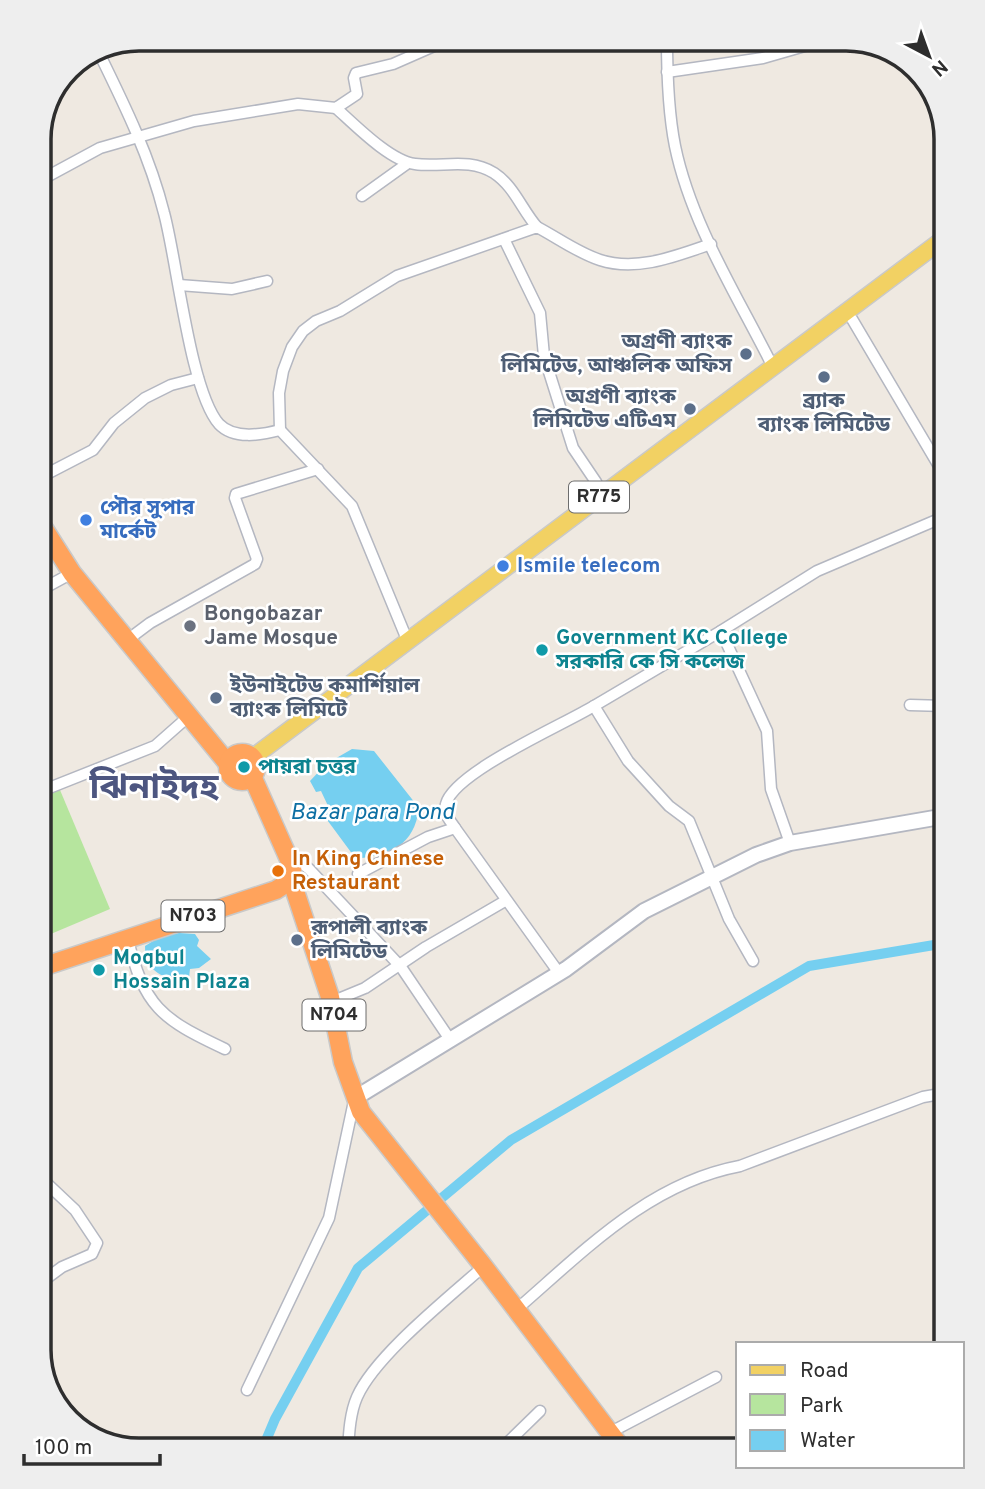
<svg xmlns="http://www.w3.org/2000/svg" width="985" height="1489" font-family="Overpass,'Noto Sans Bengali',sans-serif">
	<rect width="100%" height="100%" fill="#efe9e1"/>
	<path fill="#b6e59e" d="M 60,790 L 110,909 L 39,939 L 39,799 Z"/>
	<g fill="#75cff0">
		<path d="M 352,749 L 374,751 L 419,808 C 414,846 391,854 356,859 L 322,813 L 329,808 L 321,791 L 316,792 L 310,781 L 326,764 Z"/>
		<path d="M 179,933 L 195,934 L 199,940 L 197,946 L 211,959 L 199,968 L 190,969 L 189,978 L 179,977 L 176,982 C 158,974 145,969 145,946 L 163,935 Z"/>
	</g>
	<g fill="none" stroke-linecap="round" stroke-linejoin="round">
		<path stroke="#75cff0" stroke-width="10" d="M 262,1450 L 275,1419 L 358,1268 L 511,1140 L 809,966 L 946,943"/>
		<g stroke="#b4b7c1" stroke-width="13">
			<g id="street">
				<path d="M 667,39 C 667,74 668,111 675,146 C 691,224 738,297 773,367"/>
				<path d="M 100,55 C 125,106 150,157 164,213 C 177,260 190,391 219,424 C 234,440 261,435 280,430 L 352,506 L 408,642"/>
				<path d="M 667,72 L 763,58 L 829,39"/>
				<path d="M 336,108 C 355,125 390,161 415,164 C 442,168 468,157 494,173 C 514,186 522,210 537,227"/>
				<path d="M 39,181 L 100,148 L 194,121 L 298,104 L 336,108 L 357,94 L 354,78 L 356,73 L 393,64 L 450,39"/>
				<path d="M 362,196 L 408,163"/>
				<path d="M 504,239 L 540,313 L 544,356 L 573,448 L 596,482 L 582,495 L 587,507"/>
				<path d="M 179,285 L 232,289 L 267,281"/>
				<path d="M 852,319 L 946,478"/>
				<path d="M 280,430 L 279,393 L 283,371 L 292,347 L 303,331 L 316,321 L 340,311 L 397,276 L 537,227 C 558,238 578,253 600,260 C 637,272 676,256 711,244"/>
				<path d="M 39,478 L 93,450 L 114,423 L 145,398 L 171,385 L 198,378"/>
				<path d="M 39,591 L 72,573"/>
				<path d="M 721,631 L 767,731 L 771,789 L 790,843"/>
				<path d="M 126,641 L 150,623 L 255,564 L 257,559 L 235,498 L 236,494 L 318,469"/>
				<path d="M 910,705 L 946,706"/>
				<path d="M 594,706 L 721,631 L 817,571 L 946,516"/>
				<path d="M 39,792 L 155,746 L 189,716"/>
				<path d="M 455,828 C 450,820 443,814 446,804 C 454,772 565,724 594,706 L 628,761 L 669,806 L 689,821 L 729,919 L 753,961"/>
				<path d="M 291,855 L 309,869 L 401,967 L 451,1041"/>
				<path d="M 358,874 L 428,837 L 455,828 L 559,973"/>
				<path d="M 127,936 C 144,1007 161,1019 225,1049"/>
				<path d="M 331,1002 L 365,988 L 426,947 L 505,901"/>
				<path d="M 39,1284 L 62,1267 L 92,1254 L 97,1243 L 75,1210 L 39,1176"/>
				<path d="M 517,1309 C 584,1251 649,1183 740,1166 L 923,1097 L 946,1093"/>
				<path d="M 943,1344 L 946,1342"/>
				<path d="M 247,1390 L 329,1218 L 354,1101"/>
				<path d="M 609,1433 L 716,1377"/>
				<path d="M 348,1450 C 349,1433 350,1413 357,1397 C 375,1356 448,1298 484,1266"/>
				<path d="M 500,1450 L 540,1411"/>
			</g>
		</g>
		<g stroke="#b4b7c1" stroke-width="18">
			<path id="secondary" d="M 355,1098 L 566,969 L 644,911 L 756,855 L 790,843 L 946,816"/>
		</g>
		<g stroke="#c9c9c9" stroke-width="19">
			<path id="primary" d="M 252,758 L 946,237"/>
		</g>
		<g stroke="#c9c9c9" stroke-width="21">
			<g id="highway">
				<path d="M 39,521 L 72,573 L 229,765"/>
				<circle cx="242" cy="767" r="14"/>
				<path d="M 291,879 L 330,997 L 343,1062 L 361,1112 L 481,1263 L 623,1450"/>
				<path d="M 39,968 L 276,890 C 286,884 294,879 292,866 L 252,776"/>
			</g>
		</g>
		<use href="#street" stroke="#fff" stroke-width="10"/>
		<use href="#secondary" stroke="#fff" stroke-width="14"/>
		<use href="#primary" stroke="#f2d163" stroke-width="16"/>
		<use href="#highway" stroke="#ffa35c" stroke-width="18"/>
	</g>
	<g fill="#5c6f8a" stroke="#fff" stroke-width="2.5">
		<circle cx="746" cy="354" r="7"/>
		<circle cx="824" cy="377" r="7"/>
		<circle cx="690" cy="409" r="7"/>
		<circle cx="216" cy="698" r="7"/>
		<circle cx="297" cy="940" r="7"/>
	</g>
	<g fill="#3f7fe0" stroke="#fff" stroke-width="2.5">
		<circle cx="86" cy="520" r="7"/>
		<circle cx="503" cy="566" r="7"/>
	</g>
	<circle fill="#6b7280" stroke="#fff" stroke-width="2.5" cx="190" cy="626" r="7"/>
	<g fill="#0f9aa8" stroke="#fff" stroke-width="2.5">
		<circle cx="542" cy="650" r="7"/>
		<circle cx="244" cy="767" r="7"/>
		<circle cx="99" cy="970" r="7"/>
	</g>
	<circle fill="#e8710a" stroke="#fff" stroke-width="2.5" cx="278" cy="871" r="7"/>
	<g text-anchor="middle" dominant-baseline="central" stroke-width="5" stroke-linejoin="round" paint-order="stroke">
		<g fill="#fff" stroke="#6d6d6d" stroke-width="2">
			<rect x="569" y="481.5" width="60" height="31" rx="5"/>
			<rect x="161.5" y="900.5" width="63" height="31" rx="5"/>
			<rect x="302.5" y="999.5" width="63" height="31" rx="5"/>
		</g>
		<g font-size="19" font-weight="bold" fill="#2e2e2e">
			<text x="599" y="497">R775</text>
			<text x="193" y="916">N703</text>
			<text x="334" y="1015">N704</text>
		</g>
		<g font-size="21" font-weight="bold" fill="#4e5e75" stroke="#fff" text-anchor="end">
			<text x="732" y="342">অগ্রণী ব্যাংক<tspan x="732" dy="24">লিমিটেড, আঞ্চলিক অফিস</tspan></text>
			<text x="676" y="397">অগ্রণী ব্যাংক<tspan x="676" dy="24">লিমিটেড এটিএম</tspan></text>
			<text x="824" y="401" text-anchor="middle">ব্র্যাক<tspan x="824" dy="24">ব্যাংক লিমিটেড</tspan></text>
			<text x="230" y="686" text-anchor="start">ইউনাইটেড কমার্শিয়াল<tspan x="230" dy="24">ব্যাংক লিমিটে</tspan></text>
			<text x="311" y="928" text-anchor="start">রূপালী ব্যাংক<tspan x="311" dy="24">লিমিটেড</tspan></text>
		</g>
		<g font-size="21" font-weight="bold" fill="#366cbe" stroke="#fff" text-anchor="start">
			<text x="100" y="508">পৌর সুপার<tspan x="100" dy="24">মার্কেট</tspan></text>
			<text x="517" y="566">Ismile telecom</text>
		</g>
		<g font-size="21" font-weight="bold" fill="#5b616d" stroke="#fff" text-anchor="start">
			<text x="204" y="614">Bongobazar<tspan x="204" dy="24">Jame Mosque</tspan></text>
		</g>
		<g font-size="21" font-weight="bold" fill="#0d838f" stroke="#fff" text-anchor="start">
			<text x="556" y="638">Government KC College<tspan x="556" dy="24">সরকারি কে সি কলেজ</tspan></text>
			<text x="258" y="767">পায়রা চত্তর</text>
			<text x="113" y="958">Moqbul<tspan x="113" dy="24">Hossain Plaza</tspan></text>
		</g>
		<g font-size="21" font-weight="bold" fill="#c56008" stroke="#fff" text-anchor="start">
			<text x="292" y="859">In King Chinese<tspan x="292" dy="24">Restaurant</tspan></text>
		</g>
		<g font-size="23" font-style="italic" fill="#0d6fa3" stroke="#fff">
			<text x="372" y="813">Bazar para Pond</text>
		</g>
		<g font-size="35" font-weight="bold" fill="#4d5680" stroke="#fff">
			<text x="154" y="789">ঝিনাইদহ</text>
		</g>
	</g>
	<path d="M0 0H985V1489H0ZM139 51H846A88 88 0 0 1 934 139V1350A88 88 0 0 1 846 1438H139A88 88 0 0 1 51 1350V139A88 88 0 0 1 139 51Z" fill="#eee" fill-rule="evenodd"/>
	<path fill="none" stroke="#2e2e2e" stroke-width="3.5" d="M139 51H846A88 88 0 0 1 934 139V1350A88 88 0 0 1 846 1438H139A88 88 0 0 1 51 1350V139A88 88 0 0 1 139 51Z"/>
	<rect x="736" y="1342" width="228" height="126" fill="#ffffff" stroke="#ababab" stroke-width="2"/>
	<rect x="750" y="1365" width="35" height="10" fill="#f2d163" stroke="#ababab" stroke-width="2"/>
	<text x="800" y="1377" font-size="21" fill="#2e2e2e">Road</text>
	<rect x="750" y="1394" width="35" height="21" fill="#b6e59e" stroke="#ababab" stroke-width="2"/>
	<text x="800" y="1412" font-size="21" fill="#2e2e2e">Park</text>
	<rect x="750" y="1430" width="35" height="21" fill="#75cff0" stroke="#ababab" stroke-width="2"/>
	<text x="800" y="1447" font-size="21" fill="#2e2e2e">Water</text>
	<g transform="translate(929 56) rotate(139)" stroke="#ffffff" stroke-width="5" paint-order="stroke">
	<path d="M0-5L12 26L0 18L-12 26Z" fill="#2e2e2e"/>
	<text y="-10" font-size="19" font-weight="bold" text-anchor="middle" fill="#2e2e2e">N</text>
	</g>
	<path d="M24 1454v10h136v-10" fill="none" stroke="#2e2e2e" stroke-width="3.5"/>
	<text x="35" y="1454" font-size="21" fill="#2e2e2e" stroke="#ffffff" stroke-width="5" paint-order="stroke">100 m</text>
</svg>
